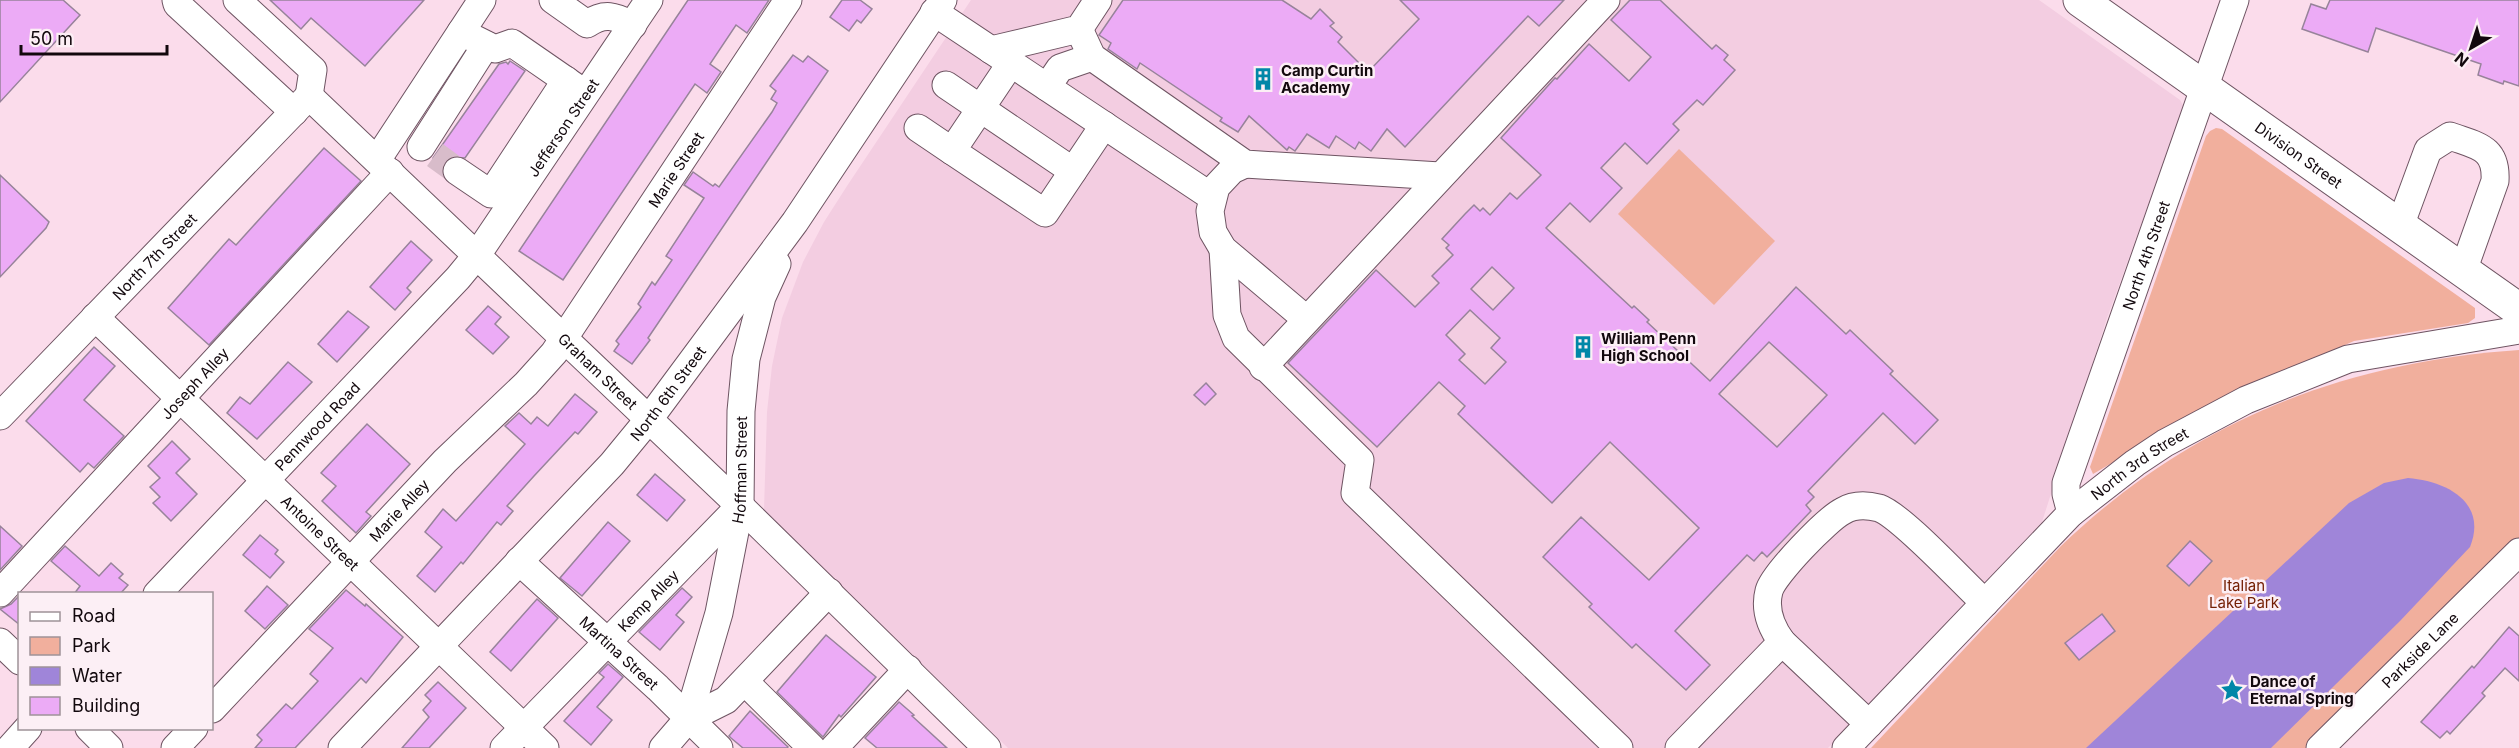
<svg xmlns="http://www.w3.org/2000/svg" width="2519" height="748" font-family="Inter,sans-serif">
	<rect width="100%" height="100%" fill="#fbdceb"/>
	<path fill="#f3cde1" d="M 971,0 L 2039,0 L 2180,100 L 2184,107 L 2107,318 L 2042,522 L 1828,748 L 1008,748 L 764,510 L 767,412 L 772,366 L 782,318 L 803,262 L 824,222 L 847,186 Z"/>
	<g fill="#f1af9d">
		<path d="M 2216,128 L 2222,129 L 2475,308 L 2475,318 L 2468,323 L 2354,341 L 2215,403 L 2093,474 L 2090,467 L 2206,136 L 2210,131 Z"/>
		<path d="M 1679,149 L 1775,241 L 1714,305 L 1618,214 Z"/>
		<path d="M 2519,350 L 2519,540 L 2308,748 L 1871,748 L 2061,546 C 2190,422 2343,362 2519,350 Z"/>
	</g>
	<path fill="#9f85d9" d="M 2408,478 C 2446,481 2488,502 2470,547 L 2400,621 L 2271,748 L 2086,748 L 2349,503 L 2384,483 Z"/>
	<g fill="#ecabf6" stroke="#97839a" stroke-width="1.5" fill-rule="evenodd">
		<path d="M 0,0 L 63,0 L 80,15 L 0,102 Z"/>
		<path d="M 270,0 L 424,0 L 365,66 L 311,18 L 301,29 Z"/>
		<path d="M 688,0 L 769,0 L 747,33 L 736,25 L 710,64 L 721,72 L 707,93 L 695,84 L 563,280 L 519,251 Z"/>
		<path d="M 842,0 L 860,0 L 872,9 L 861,23 L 857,20 L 849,31 L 830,17 Z"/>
		<path d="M 1123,0 L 1282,0 L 1311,19 L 1320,9 L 1334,23 L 1330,26 L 1342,37 L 1338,42 L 1368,72 L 1419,19 L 1400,0 L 1564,0 L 1539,26 L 1528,16 L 1405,147 L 1387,129 L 1371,151 L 1359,142 L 1355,149 L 1336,136 L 1329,148 L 1307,134 L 1295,151 L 1289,147 L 1287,150 L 1249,116 L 1238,132 L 1220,121 L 1222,118 L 1140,63 L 1137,69 L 1108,49 L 1111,43 L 1099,35 Z"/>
		<path d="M 1630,0 L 1660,0 L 1712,49 L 1716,45 L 1728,55 L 1724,60 L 1735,70 L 1703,105 L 1697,100 L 1673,124 L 1679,130 L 1647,164 L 1625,143 L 1601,168 L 1622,188 L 1590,222 L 1570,203 L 1546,228 L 1632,308 L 1634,306 L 1649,320 L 1647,322 L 1710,381 L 1796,287 L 1846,334 L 1850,330 L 1893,371 L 1890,374 L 1938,420 L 1915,444 L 1883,413 L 1808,491 L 1814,497 L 1806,505 L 1811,511 L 1767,557 L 1762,552 L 1754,561 L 1747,555 L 1675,631 L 1710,665 L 1686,690 L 1636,644 L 1632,648 L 1589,607 L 1592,604 L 1543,557 L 1581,517 L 1649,580 L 1699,528 L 1610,442 L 1552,503 L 1458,414 L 1465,406 L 1439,382 L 1377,447 L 1288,363 L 1376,270 L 1415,307 L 1439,283 L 1432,276 L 1453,255 L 1446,248 L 1449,245 L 1442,239 L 1465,214 L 1474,205 L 1480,211 L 1483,208 L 1490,215 L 1510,193 L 1517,199 L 1541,175 L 1501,138 L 1555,78 L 1557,79 L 1589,44 L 1629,81 L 1651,57 L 1611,20 ZM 1492,267 L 1514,288 L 1493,310 L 1471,289 ZM 1470,310 L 1500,338 L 1491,348 L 1506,362 L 1485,384 L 1459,360 L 1465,354 L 1446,335 ZM 1769,342 L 1827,395 L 1777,447 L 1719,394 Z"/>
		<path d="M 2330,0 L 2519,0 L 2519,86 L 2504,81 L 2503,84 L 2478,75 L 2481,64 L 2376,28 L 2368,52 L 2302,29 L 2311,4 L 2326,9 Z"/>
		<path d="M 793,55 L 803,62 L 808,56 L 828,71 L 648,338 L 650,340 L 632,364 L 614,351 L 619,344 L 616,341 L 641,307 L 638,304 L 652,282 L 655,285 L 672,260 L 666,256 L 704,198 L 684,185 L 693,172 L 713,186 L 715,184 L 719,187 L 772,112 L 777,103 L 771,99 L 776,91 L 770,86 Z"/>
		<path d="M 510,61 L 525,71 L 465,158 L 451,157 L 443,165 L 433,158 L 499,64 L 506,62 L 508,64 Z"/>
		<path d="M 324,148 L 361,181 L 209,345 L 168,308 L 229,239 L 236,245 Z"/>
		<path d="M 0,175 L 49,222 L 46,228 L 0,277 Z"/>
		<path d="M 411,241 L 432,260 L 407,288 L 411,292 L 395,310 L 370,287 Z"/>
		<path d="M 488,306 L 501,317 L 495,324 L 509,337 L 493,354 L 466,330 Z"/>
		<path d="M 348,311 L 369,327 L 337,362 L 318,344 Z"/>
		<path d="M 94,347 L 115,366 L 84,400 L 124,436 L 94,468 L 88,463 L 80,472 L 26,421 Z"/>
		<path d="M 288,362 L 312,382 L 257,439 L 227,413 L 240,397 L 250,404 Z"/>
		<path d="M 1206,383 L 1216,394 L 1205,405 L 1194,395 Z"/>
		<path d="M 575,394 L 597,412 L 578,434 L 575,432 L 534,476 L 507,506 L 513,511 L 501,525 L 497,522 L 463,564 L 461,562 L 435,592 L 417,576 L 442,547 L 425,532 L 443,509 L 456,521 L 525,444 L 505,426 L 519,413 L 531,424 L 537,417 L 548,426 Z"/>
		<path d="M 367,424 L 410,464 L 366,512 L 371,516 L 356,533 L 322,501 L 336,486 L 321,473 Z"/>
		<path d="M 172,441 L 190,459 L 176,473 L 197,494 L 171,521 L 153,503 L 160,497 L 150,487 L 160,478 L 148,466 Z"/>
		<path d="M 655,474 L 685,500 L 667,521 L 637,495 Z"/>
		<path d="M 608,522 L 630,541 L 582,596 L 560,578 Z"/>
		<path d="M 0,526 L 22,546 L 0,570 Z"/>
		<path d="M 260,535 L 278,550 L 275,554 L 284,562 L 270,578 L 243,555 Z"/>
		<path d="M 2190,541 L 2212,561 L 2189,586 L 2167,566 Z"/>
		<path d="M 65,546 L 99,576 L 111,563 L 123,574 L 119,578 L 128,585 L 120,594 L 74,594 L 80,586 L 51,561 Z"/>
		<path d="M 267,586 L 288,605 L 265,629 L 245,611 Z"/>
		<path d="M 682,588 L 692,597 L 676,615 L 684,622 L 660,650 L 639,632 Z"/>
		<path d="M 346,590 L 365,606 L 366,604 L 403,637 L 366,683 L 361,678 L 295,748 L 255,748 L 262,740 L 257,735 L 286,704 L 292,709 L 318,681 L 310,674 L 333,648 L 309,629 Z"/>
		<path d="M 19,596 L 20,596 L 20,625 L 0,609 L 11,604 Z"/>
		<path d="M 537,599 L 558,618 L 511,671 L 490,652 Z"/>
		<path d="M 2102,614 L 2115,631 L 2079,660 L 2065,643 Z"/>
		<path d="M 2509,627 L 2519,636 L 2519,681 L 2505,668 L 2482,693 L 2485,696 L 2450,734 L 2447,731 L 2440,738 L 2421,722 L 2472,666 L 2474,668 Z"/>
		<path d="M 826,635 L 876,677 L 841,717 L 839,715 L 823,737 L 777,692 Z"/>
		<path d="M 608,664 L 623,677 L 597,707 L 612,720 L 591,745 L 564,721 L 604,677 L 599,673 Z"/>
		<path d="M 438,682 L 466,708 L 429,748 L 402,748 L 429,717 L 423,710 L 431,701 L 425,695 Z"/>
		<path d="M 899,702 L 914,715 L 912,716 L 947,748 L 877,748 L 865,738 Z"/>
		<path d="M 750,711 L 788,747 L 787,748 L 743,748 L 731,738 L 729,736 Z"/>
	</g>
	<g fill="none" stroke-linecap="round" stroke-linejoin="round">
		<path stroke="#d8bcca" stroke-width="27" stroke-dasharray="27 14" stroke-linecap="butt" d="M 435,155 L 457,171"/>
		<g stroke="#6e5462" stroke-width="29">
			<g id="minor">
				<path d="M 176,0 L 177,4 L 294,112"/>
				<path d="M 237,0 L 313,70 L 309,96"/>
				<path d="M 553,0 L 587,24 C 605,12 614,16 633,25"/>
				<path d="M 934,12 L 1212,197"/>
				<path d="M 1079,29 L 1092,57 L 1245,164 L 1440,176"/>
				<path d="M 461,32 L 495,49 L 512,43 L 580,90"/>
				<path d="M 991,50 L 1079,29 L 1098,0"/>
				<path d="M 1011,63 L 952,151 L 1045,213 L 1104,125"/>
				<path d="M 946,85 L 1073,171"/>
				<path d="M 1047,87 L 1060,68 L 1092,57"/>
				<path id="s1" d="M 309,96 L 740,506 L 987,748"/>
				<path d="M 918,128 L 952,151"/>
				<path d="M 421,147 L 486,45"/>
				<path d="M 377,160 L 482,0"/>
				<path d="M 1245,164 L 1232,170 L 1216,187 L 1210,211 L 1213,232 L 1223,249 L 1306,319"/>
				<path d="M 457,171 L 491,194 L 566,80"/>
				<path d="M 2400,226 L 2428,150 L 2450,136 C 2477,146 2497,147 2495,181 L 2463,271"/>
				<path d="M 1223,249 L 1227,315 L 1236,338 L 1360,460 L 1355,493 L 1619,748"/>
				<path id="s2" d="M 95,317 L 545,748"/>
				<path d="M 1263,367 L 1606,0"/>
				<path id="s3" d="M 0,416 L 309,96"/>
				<path id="s4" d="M 2071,513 L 2066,494 L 2066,483 L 2235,0"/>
				<path id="s5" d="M 519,561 L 658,688 L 719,748"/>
				<path id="s6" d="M 0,593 L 390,172"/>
				<path id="s7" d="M 157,594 L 458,278 L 477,255 L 649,0"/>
				<path d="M 0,642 L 20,661"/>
				<path d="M 745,682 L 812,748"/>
				<path id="s8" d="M 212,709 L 445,461 L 526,384 L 554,353 L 788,0"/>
				<path d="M 688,719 L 726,700 L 829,592"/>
				<path d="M 1869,724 L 1782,642 C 1771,627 1764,610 1769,591 C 1773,575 1827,519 1843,511 C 1853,505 1867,505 1879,508 C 1902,516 1963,583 1985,603"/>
				<path d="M 89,728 L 109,748"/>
				<path d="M 10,748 L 28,728"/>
				<path d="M 175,748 L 194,728"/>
				<path id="s9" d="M 342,748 L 612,464 L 649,419 L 795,222 L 943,0"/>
				<path id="s10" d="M 504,748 L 740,506"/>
				<path id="s11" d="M 663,748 L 688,719 L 719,613 L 740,506 L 741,411 L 746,359 L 762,297 L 777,264"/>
				<path d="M 834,748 L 908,669"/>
				<path d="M 1679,748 L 1782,642"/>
				<path id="s12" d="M 1846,748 L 2071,513 L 2135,463 L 2165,443 L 2246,400 L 2348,359 L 2519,330"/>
				<path id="s13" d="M 2320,748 L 2519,552"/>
			</g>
		</g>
		<g stroke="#6e5462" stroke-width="35">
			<g id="major">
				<path id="s14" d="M 2080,0 L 2519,310"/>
			</g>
		</g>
		<use href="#minor" stroke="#fff" stroke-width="27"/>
		<use href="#major" stroke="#fff" stroke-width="33"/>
	</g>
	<defs>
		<g id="building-bare" transform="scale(1.8)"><path d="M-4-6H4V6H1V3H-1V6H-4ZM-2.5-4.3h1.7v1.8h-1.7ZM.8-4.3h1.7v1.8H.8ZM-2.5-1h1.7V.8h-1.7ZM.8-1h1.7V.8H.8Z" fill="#0087a8" stroke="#fceff5" stroke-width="2.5" paint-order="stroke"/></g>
		<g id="sight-bare" transform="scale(1.8)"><path d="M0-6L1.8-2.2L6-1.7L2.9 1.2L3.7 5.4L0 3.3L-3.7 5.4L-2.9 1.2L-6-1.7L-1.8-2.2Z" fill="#0087a8" stroke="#fceff5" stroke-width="2.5" paint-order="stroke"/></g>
	</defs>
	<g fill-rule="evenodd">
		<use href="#building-bare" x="1263" y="79"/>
		<use href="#building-bare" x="1583" y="347"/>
		<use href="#sight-bare" x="2232" y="690"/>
	</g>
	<g text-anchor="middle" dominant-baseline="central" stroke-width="5" stroke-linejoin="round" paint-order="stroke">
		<g font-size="15" font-weight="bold" fill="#12080d" stroke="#fceff5" text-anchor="start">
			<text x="1281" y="70">Camp Curtin<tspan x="1281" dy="17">Academy</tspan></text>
			<text x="1601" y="338">William Penn<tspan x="1601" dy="17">High School</tspan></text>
			<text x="2250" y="681">Dance of<tspan x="2250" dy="17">Eternal Spring</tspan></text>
		</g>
		<g font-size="15" fill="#12080d" stroke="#fceff5">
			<text stroke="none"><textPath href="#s7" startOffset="620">Jefferson Street</textPath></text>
			<text stroke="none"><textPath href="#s14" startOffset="268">Division Street</textPath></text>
			<text stroke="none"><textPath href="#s8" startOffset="714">Marie Street</textPath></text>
			<text stroke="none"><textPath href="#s3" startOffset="222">North 7th Street</textPath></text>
			<text stroke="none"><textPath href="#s4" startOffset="272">North 4th Street</textPath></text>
			<text stroke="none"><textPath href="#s1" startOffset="399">Graham Street</textPath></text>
			<text stroke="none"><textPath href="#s6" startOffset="286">Joseph Alley</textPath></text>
			<text stroke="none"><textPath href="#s9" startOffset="482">North 6th Street</textPath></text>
			<text stroke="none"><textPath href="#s7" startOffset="232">Pennwood Road</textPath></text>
			<text stroke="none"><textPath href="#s12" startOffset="410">North 3rd Street</textPath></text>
			<text stroke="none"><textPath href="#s11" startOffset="294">Hoffman Street</textPath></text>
			<text stroke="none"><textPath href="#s8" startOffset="273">Marie Alley</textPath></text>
			<text stroke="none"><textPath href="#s2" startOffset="312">Antoine Street</textPath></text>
			<text stroke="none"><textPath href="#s10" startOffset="206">Kemp Alley</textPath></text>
			<text stroke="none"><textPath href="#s13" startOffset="140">Parkside Lane</textPath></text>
			<text stroke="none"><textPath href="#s5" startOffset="136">Martina Street</textPath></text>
		</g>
		<g font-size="15" fill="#742005" stroke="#fceff5">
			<text x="2244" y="585">Italian<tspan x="2244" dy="17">Lake Park</tspan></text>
		</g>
	</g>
	<rect x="18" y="592" width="195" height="138" fill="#fceff5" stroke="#9e9398" stroke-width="1.5"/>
	<rect x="30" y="612" width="30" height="9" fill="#ffffff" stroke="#9e9398" stroke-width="1.5"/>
	<text x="72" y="622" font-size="18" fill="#12080d">Road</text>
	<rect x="30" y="637" width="30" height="18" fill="#f1af9d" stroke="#9e9398" stroke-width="1.5"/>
	<text x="72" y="652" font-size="18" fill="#12080d">Park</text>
	<rect x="30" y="667" width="30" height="18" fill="#9f85d9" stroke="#9e9398" stroke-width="1.5"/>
	<text x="72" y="682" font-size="18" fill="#12080d">Water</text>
	<rect x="30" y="697" width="30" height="18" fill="#ecabf6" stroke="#9e9398" stroke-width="1.5"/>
	<text x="72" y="712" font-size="18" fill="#12080d">Building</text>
	<g transform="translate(2471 48) rotate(219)" stroke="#fceff5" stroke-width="4.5" paint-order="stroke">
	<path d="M0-4.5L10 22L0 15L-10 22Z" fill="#12080d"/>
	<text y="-9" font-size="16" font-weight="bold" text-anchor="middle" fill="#12080d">N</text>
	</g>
	<path d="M21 45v9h146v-9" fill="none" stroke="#12080d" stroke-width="3"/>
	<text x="30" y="45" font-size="18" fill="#12080d" stroke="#fceff5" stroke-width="4.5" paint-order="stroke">50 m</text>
</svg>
